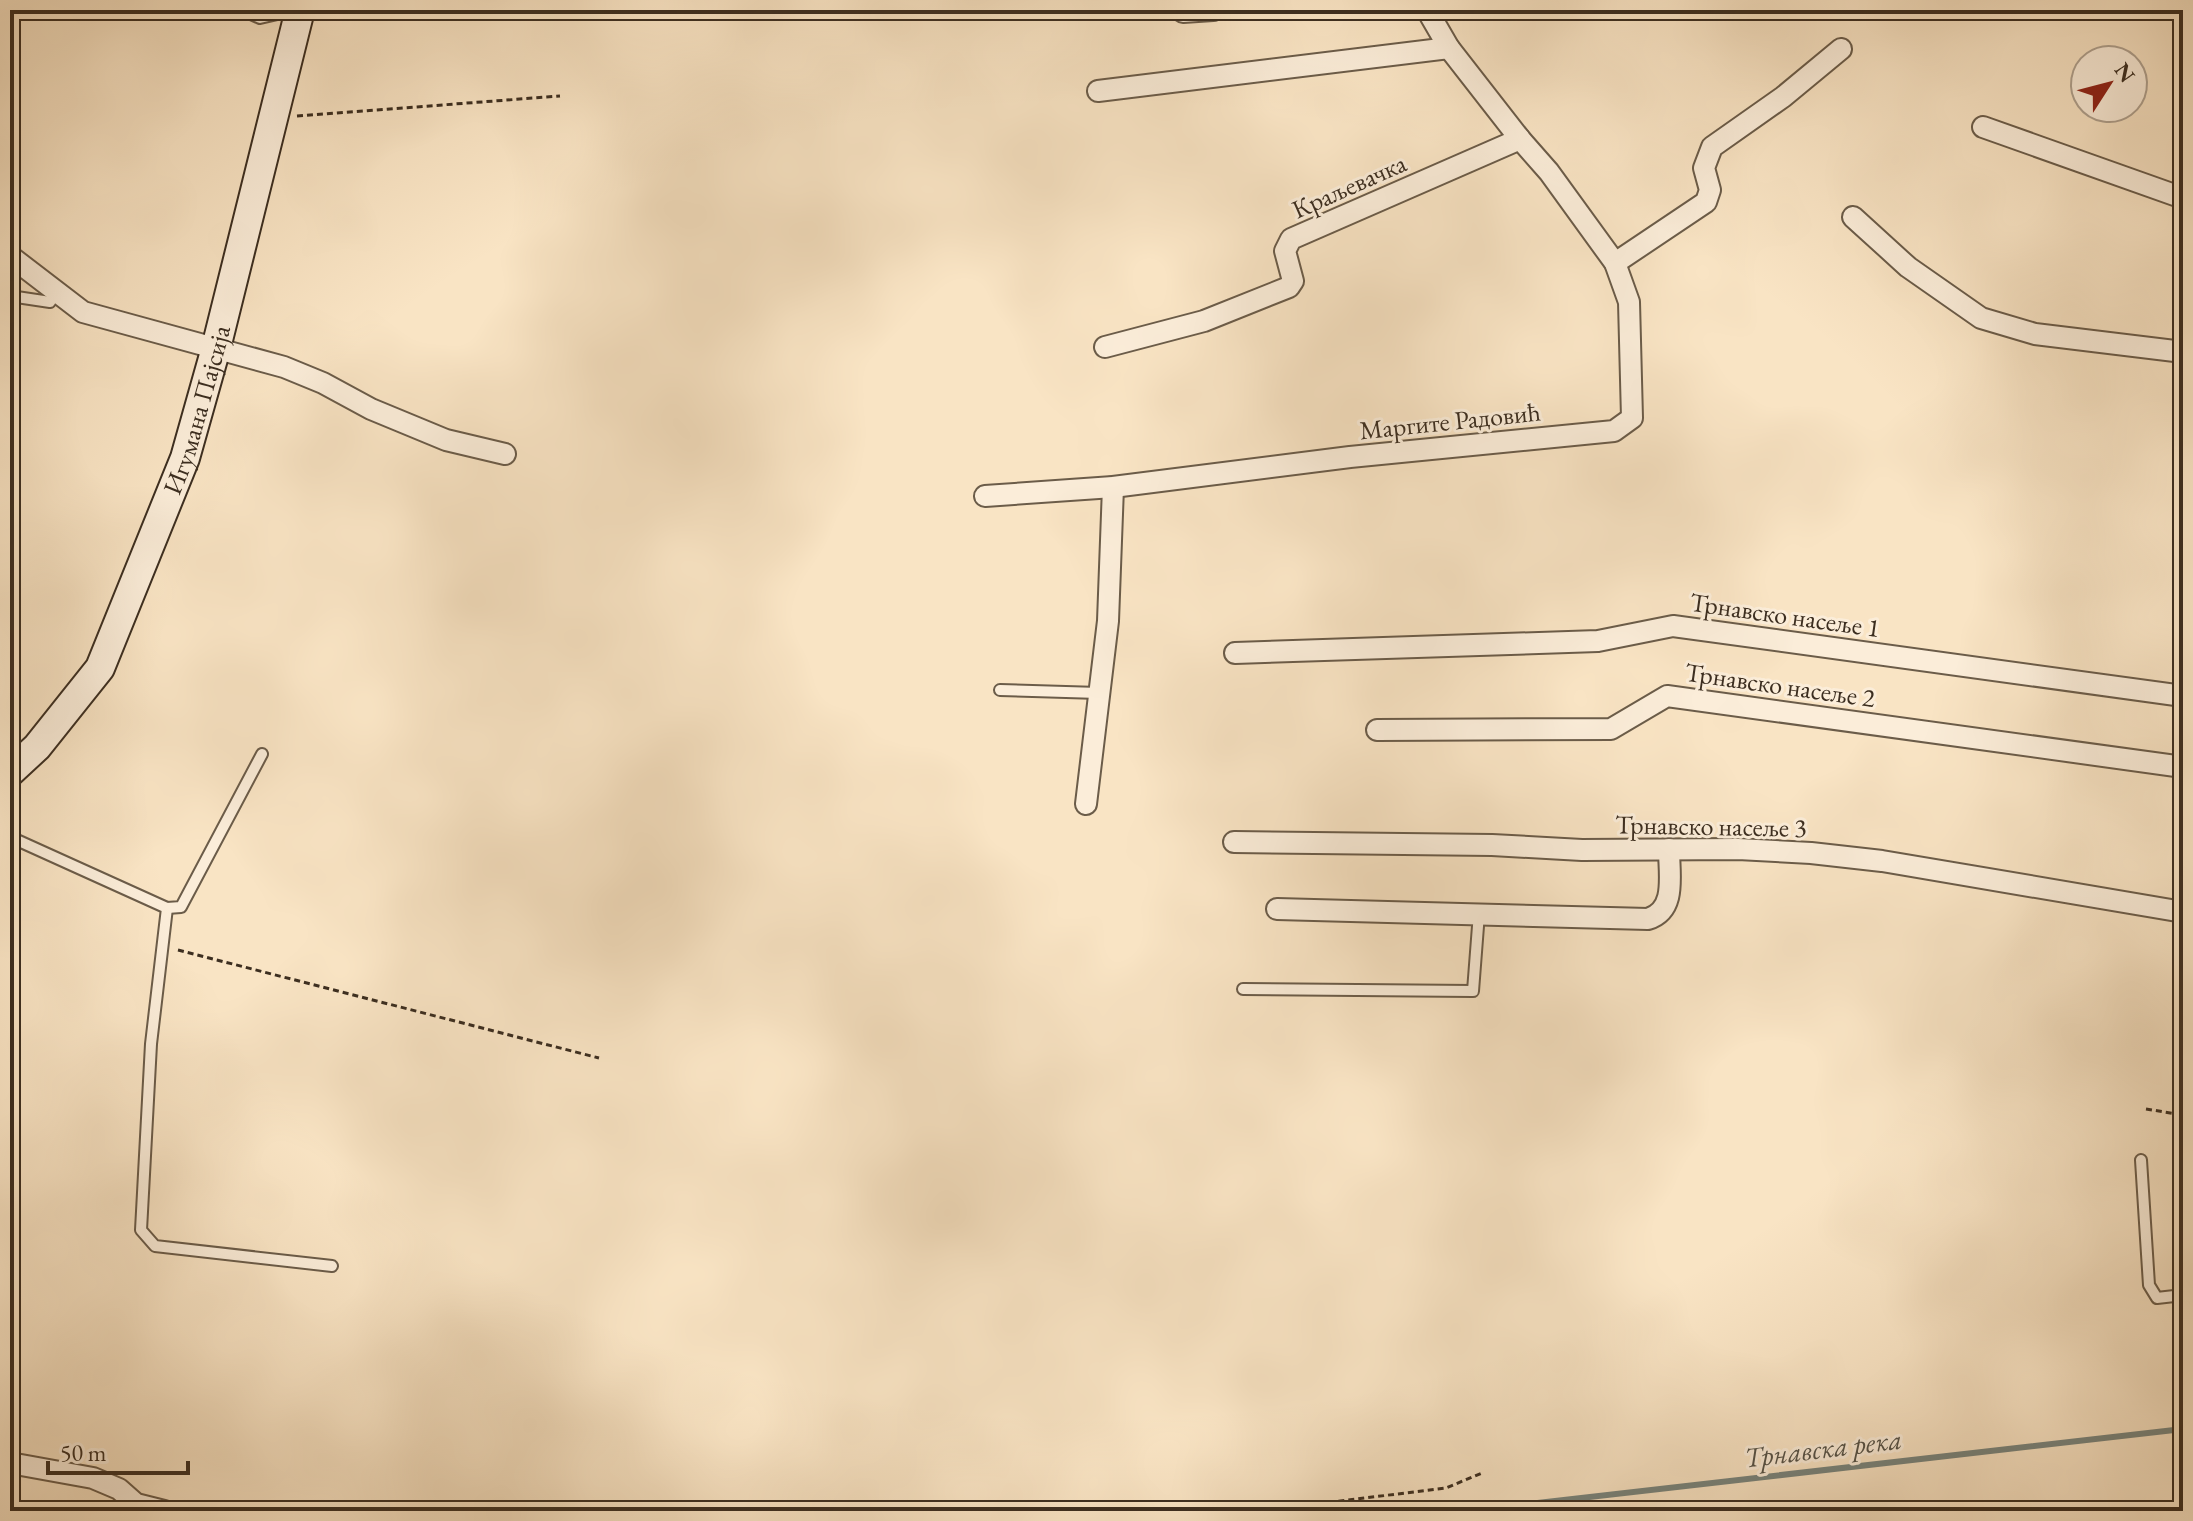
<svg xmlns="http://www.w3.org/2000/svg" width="2193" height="1521" font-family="'EB Garamond',serif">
	<rect width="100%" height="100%" fill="#f9e4c4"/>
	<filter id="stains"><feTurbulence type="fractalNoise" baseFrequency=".0025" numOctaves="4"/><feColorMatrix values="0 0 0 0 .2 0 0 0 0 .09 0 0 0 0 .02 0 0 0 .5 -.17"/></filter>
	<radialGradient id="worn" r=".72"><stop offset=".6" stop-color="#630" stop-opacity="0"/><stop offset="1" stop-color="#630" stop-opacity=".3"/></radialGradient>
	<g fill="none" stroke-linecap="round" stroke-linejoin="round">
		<path stroke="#78847d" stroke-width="6" d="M 1467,1511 L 2183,1429"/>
		<g stroke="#6b5c49" stroke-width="14">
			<g id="lane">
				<path d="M 242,10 L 260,18 L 295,10"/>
				<path d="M 10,296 L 50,302 L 56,291"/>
				<path d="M 1000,690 L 1099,693"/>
				<path d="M 10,837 L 167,908 L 151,1044 L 141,1230 L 155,1246 L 332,1266"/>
				<path d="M 167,908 L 181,907 L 262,754"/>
				<path d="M 1243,989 L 1473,991 L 1479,913"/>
				<path d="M 2141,1160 L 2149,1285 L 2157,1298 L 2183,1295"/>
			</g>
		</g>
		<g stroke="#6b5c49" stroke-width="24">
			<g id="street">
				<path d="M 1183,12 L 1213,10"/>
				<path d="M 1098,91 L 1449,48"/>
				<path d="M 1983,127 L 2183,198"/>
				<path d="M 1853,217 L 1908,267 L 1981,318 L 2035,334 L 2183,352"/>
				<path d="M 10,256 L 83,312 L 284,367 L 323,383 L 371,409 L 446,440 L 505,454"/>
				<path d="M 1615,263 L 1706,202 L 1710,190 L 1704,168 L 1712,147 L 1783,97 L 1841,49"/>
				<path d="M 1105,347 L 1204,321 L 1289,287 L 1293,281 L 1285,251 L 1291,239 L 1520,139"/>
				<path d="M 985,496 L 1113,487 L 1350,457 L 1614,431 L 1632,418 L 1629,302 L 1615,263 L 1549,172 L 1520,139 L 1449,48 L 1427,10"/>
				<path d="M 1235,653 L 1598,641 L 1673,626 L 2183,696"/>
				<path d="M 1377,730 L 1611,729 L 1667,696 L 2183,767"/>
				<path d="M 1086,804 L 1108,621 L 1113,487"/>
				<path d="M 1234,842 L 1492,845 L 1582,850 L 1738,849 L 1811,853 L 1882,861 L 2183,912"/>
				<path d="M 1277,909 L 1648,919 C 1677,910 1669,875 1669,849"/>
				<path d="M 10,1463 L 93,1478 L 119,1489 L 136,1504 L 164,1511"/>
			</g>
		</g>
		<g stroke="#3c2e20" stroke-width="32">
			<g id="secondary">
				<path id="s1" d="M 10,772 L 37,747 L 100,668 L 185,458 L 216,348 L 300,10"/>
			</g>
		</g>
		<g stroke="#3c2e20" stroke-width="3" stroke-dasharray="6 4" stroke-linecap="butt">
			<path d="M 297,116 L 560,96"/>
			<path d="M 178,950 L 599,1058"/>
			<path d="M 2146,1109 L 2183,1115"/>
			<path d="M 1259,1511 L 1446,1488 L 1482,1473"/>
		</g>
		<use href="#lane" stroke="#fbedd9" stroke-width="10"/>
		<use href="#street" stroke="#fbedd9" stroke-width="20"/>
		<use href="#secondary" stroke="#fbedd9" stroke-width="28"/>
	</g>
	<g text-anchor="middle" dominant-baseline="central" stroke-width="6" stroke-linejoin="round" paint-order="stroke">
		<g font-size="26" fill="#3c2e20" stroke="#fbedd9">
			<text transform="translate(1349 186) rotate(-24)">Краљевачка</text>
			<text stroke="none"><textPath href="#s1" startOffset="414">Игумана Пајсија</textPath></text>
			<text transform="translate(1450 421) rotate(-6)">Маргите Радовић</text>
			<text transform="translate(1785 615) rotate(8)">Трнавско насеље 1</text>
			<text transform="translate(1780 685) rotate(8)">Трнавско насеље 2</text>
			<text transform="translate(1711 826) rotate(1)">Трнавско насеље 3</text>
		</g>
		<g font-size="28" font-style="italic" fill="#555247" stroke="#fbedd9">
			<text transform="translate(1823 1448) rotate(-7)">Трнавска река</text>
		</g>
	</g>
	<rect width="2193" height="1521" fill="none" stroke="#f9e4c4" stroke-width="40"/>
	<rect x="12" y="12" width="2169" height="1497" fill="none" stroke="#3c2e20" stroke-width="4"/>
	<rect x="20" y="20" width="2153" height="1481" fill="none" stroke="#3c2e20" stroke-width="2"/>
	<g transform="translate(2109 84) rotate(54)"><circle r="38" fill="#fbedd9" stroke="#afa18f" stroke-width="2"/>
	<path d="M0-6L14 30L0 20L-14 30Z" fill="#8f2418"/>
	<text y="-12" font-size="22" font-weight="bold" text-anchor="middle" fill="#3c2e20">N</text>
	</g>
	<path d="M48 1461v12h140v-12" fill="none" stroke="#3c2e20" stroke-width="4"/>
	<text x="60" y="1461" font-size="24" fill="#3c2e20" stroke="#fbedd9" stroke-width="6" paint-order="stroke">50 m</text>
	<rect width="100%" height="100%" filter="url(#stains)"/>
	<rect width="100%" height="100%" fill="url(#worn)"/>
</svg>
